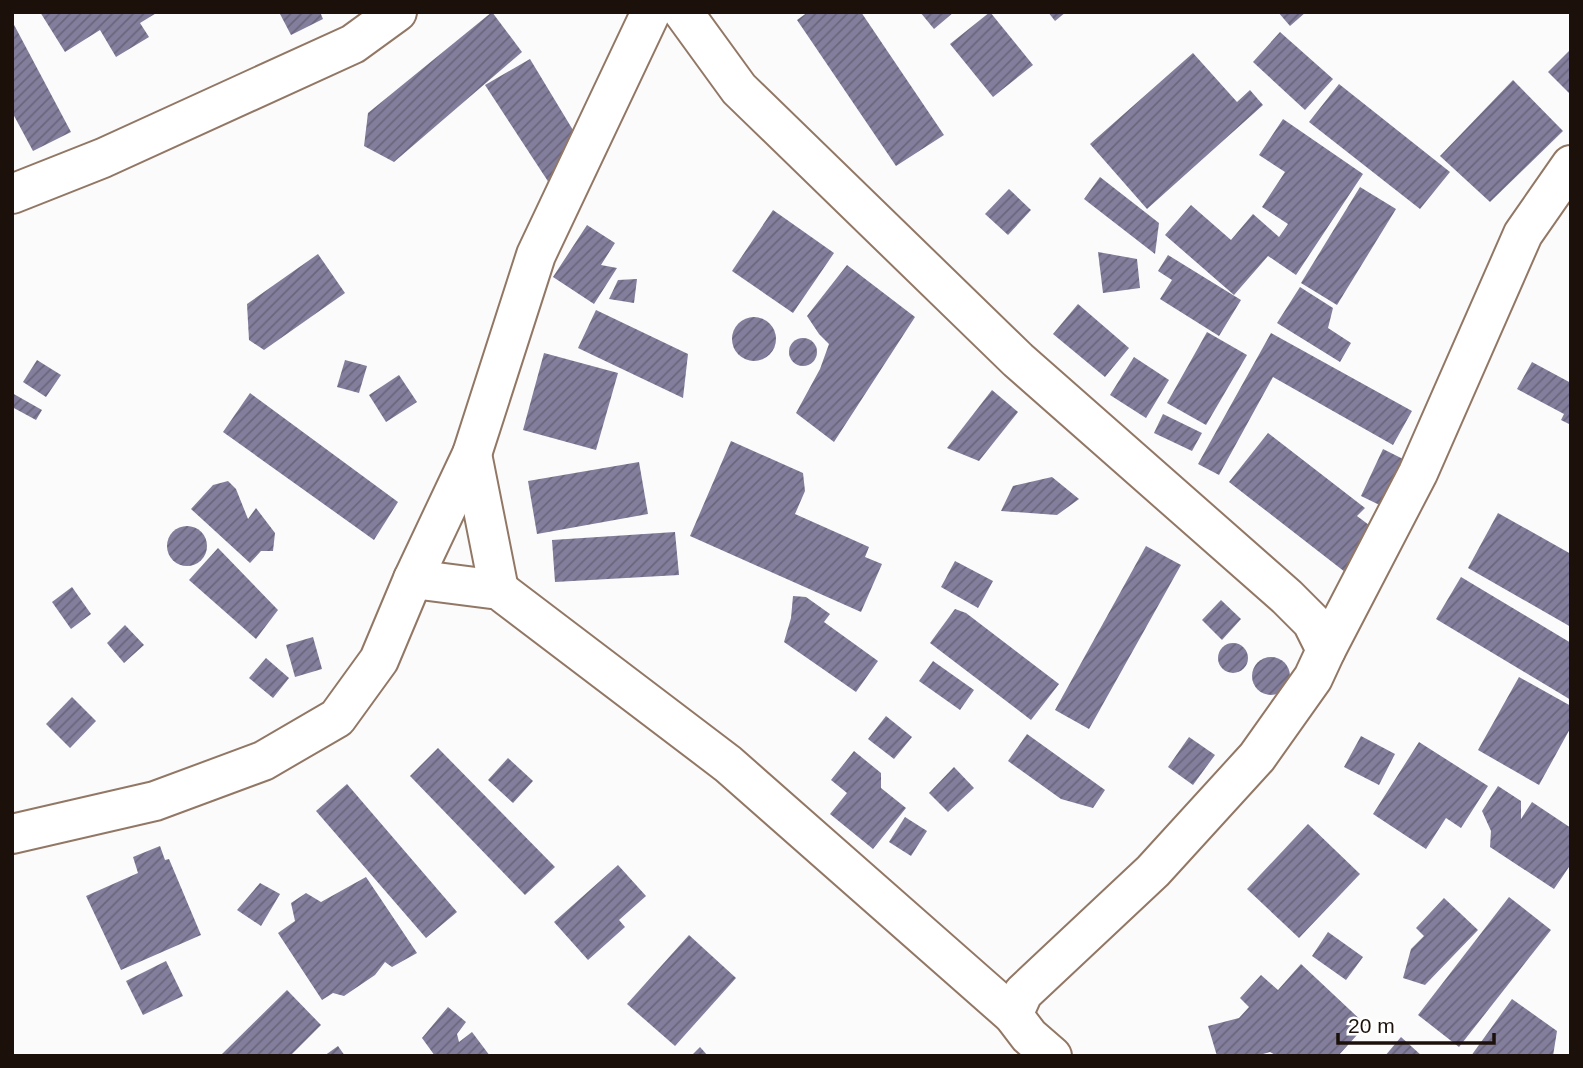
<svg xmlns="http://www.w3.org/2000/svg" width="1583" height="1068" font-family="Helvetica,sans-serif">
	<defs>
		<pattern id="building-hatch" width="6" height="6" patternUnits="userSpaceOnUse" patternTransform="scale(1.75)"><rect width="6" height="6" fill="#837e9b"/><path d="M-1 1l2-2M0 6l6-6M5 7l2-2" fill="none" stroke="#6a667d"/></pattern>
	</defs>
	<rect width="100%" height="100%" fill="#fbfbfb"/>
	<g fill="url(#building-hatch)">
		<path d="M 40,12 L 158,12 L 140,23 L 149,37 L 116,57 L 100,30 L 65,52 Z"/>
		<path d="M 279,12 L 320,12 L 323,19 L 291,35 Z"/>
		<path d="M 492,12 L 522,52 L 394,162 L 364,146 L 368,113 Z"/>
		<path d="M 808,12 L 861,12 L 944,135 L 896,166 L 797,20 Z"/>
		<path d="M 920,12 L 954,12 L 934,29 Z"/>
		<path d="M 990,12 L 1033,65 L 993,97 L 950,44 Z"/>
		<path d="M 1048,12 L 1066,12 L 1055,21 Z"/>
		<path d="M 1278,12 L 1306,12 L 1290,26 Z"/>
		<path d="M 12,21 L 71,132 L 33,151 L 12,112 Z"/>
		<path d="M 1280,32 L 1333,79 L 1305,110 L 1253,62 Z"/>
		<path d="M 1571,49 L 1571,95 L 1548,72 Z"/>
		<path d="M 1193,53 L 1237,102 L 1250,90 L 1263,105 L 1147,209 L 1090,144 Z"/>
		<path d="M 530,59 L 579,140 L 553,189 L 485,85 Z"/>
		<path d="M 1513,80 L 1563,131 L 1490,202 L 1440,156 Z"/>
		<path d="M 1339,84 L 1450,172 L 1420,209 L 1309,122 Z"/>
		<path d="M 1283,119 L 1363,174 L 1296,275 L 1268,256 L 1234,295 L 1165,235 L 1191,205 L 1231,240 L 1253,214 L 1279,237 L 1288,224 L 1262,207 L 1285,172 L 1259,155 Z"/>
		<path d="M 1100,177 L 1159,223 L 1155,254 L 1084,199 Z"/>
		<path d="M 1360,187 L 1396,209 L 1337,305 L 1301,283 Z"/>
		<path d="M 1009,189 L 1031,210 L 1008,235 L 985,214 Z"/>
		<path d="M 773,210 L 834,253 L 793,313 L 732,271 Z"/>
		<path d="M 587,225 L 615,243 L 601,265 L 617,268 L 594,304 L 553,277 Z"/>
		<path d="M 1098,252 L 1137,259 L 1140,288 L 1103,293 Z"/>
		<path d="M 318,254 L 345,293 L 264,350 L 249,340 L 247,304 Z"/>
		<path d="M 1168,255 L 1241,300 L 1219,336 L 1160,299 L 1172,280 L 1158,271 Z"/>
		<path d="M 847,265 L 915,317 L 834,442 L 796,413 L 820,369 L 829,344 L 819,334 L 807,316 Z"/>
		<path d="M 637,279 L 634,303 L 609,299 L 618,280 Z"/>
		<path d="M 1300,287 L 1333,308 L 1328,328 L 1351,343 L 1340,362 L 1277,323 Z"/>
		<path d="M 1078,304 L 1129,348 L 1105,377 L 1053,334 Z"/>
		<path d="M 596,310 L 688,354 L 683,398 L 578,348 Z"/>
		<circle cx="754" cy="339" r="22"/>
		<path d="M 1207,332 L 1247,355 L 1206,425 L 1167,403 Z"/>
		<path d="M 1271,333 L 1412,411 L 1393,445 L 1273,377 L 1219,475 L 1198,464 Z"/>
		<circle cx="803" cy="352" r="14"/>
		<path d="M 544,353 L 618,373 L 596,450 L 523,430 Z"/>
		<path d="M 1134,357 L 1169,380 L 1146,418 L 1110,395 Z"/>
		<path d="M 37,360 L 61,375 L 46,397 L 23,382 Z"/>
		<path d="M 345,360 L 367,366 L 359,393 L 337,387 Z"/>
		<path d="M 1532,362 L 1571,383 L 1571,425 L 1561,420 L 1564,414 L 1517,389 Z"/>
		<path d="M 399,375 L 417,402 L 386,422 L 369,395 Z"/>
		<path d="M 992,390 L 1018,412 L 979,461 L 947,448 Z"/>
		<path d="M 12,393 L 42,410 L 36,420 L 12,407 Z"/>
		<path d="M 250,393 L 398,502 L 374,540 L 223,432 Z"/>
		<path d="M 1163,414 L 1202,433 L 1192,451 L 1154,433 Z"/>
		<path d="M 1268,433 L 1365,508 L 1357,516 L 1377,531 L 1345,572 L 1229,482 Z"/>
		<path d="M 731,441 L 803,473 L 805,491 L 795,514 L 869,547 L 865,557 L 882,564 L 861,612 L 690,536 Z"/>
		<path d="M 1383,449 L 1413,464 L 1392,511 L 1361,496 Z"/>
		<path d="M 639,462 L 648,514 L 537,534 L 528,481 Z"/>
		<path d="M 1052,477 L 1079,499 L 1057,515 L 1001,511 L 1013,486 Z"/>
		<path d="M 228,481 L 236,489 L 248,519 L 256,508 L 275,533 L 273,551 L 261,551 L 250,563 L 191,509 L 213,485 Z"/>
		<path d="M 1498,513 L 1571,554 L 1571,627 L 1468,568 Z"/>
		<circle cx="187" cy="546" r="20"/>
		<path d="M 675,532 L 679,575 L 555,582 L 552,540 Z"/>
		<path d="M 1146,546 L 1181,565 L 1089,729 L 1055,710 Z"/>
		<path d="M 218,548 L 278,610 L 256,639 L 189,580 Z"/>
		<path d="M 955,561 L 993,581 L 978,608 L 941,587 Z"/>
		<path d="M 1461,577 L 1571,643 L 1571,700 L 1436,619 Z"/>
		<path d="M 72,587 L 91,614 L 71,629 L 52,602 Z"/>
		<path d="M 793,596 L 806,597 L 830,614 L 824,622 L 878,661 L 856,692 L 784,642 L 791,618 Z"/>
		<path d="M 1221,600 L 1241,619 L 1222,640 L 1202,620 Z"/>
		<path d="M 955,609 L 966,613 L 1059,684 L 1031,720 L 930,643 Z"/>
		<path d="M 125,625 L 144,645 L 124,663 L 107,643 Z"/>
		<path d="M 313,637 L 322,669 L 295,677 L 286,645 Z"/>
		<circle cx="1233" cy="658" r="15"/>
		<circle cx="1271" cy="676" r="19"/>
		<path d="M 266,658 L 289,678 L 273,698 L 249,678 Z"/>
		<path d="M 933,661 L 974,690 L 960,710 L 919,681 Z"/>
		<path d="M 1519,677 L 1571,706 L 1571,727 L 1539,785 L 1478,750 Z"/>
		<path d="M 72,697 L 96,721 L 70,748 L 46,724 Z"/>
		<path d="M 886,716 L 912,737 L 894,759 L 868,739 Z"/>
		<path d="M 1027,734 L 1105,790 L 1093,808 L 1061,799 L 1008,761 Z"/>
		<path d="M 1361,736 L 1395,754 L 1379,785 L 1344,767 Z"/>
		<path d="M 1189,737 L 1215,755 L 1193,785 L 1168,767 Z"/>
		<path d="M 1419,742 L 1488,786 L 1461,828 L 1446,818 L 1426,849 L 1373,814 Z"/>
		<path d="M 438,748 L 555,867 L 525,895 L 410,776 Z"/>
		<path d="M 854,751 L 881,773 L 881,788 L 906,808 L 873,849 L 830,814 L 847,793 L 831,780 Z"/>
		<path d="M 508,758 L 533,781 L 513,803 L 488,780 Z"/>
		<path d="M 954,767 L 974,788 L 948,812 L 929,793 Z"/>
		<path d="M 347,784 L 457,912 L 426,938 L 316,811 Z"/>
		<path d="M 1498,786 L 1521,801 L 1521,819 L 1532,802 L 1571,828 L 1571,864 L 1554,889 L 1490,847 L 1491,831 L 1482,811 Z"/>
		<path d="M 905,817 L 927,831 L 911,856 L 889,842 Z"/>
		<path d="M 1308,824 L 1360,874 L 1299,938 L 1247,889 Z"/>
		<path d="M 160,846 L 165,860 L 169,859 L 201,935 L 121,970 L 86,896 L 138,873 L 133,857 Z"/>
		<path d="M 618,865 L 646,896 L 619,920 L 625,927 L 588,960 L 554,922 Z"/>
		<path d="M 366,877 L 417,953 L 392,967 L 385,962 L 375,975 L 344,996 L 333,993 L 322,1000 L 278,933 L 295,921 L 291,903 L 306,893 L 321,902 Z"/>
		<path d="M 260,883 L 280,894 L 261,926 L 237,910 Z"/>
		<path d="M 1509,897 L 1551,930 L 1459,1047 L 1418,1015 Z"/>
		<path d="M 1444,898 L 1478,930 L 1425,985 L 1403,978 L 1411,949 L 1424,936 L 1416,928 Z"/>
		<path d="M 1328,932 L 1363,957 L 1346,980 L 1312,956 Z"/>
		<path d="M 689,935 L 736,978 L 675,1046 L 627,1004 Z"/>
		<path d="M 166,961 L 183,996 L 143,1015 L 126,981 Z"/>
		<path d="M 1301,964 L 1366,1025 L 1338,1056 L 1277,1056 L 1270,1052 L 1256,1056 L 1217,1056 L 1208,1026 L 1239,1018 L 1249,1007 L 1240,998 L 1261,975 L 1278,990 Z"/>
		<path d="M 287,990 L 321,1025 L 290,1056 L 220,1056 Z"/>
		<path d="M 1512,999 L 1557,1031 L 1553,1056 L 1471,1056 Z"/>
		<path d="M 448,1007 L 466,1022 L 457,1034 L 459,1042 L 472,1032 L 490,1056 L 435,1056 L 422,1038 Z"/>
		<path d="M 1401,1037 L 1422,1056 L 1385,1056 Z"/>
		<path d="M 338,1046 L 345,1056 L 324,1056 Z"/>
		<path d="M 700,1047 L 708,1056 L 691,1056 Z"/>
	</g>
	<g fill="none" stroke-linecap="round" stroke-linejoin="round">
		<g stroke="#927765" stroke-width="42">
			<g id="street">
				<path d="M 683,12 L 739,89 L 1018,360 L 1287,597 L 1312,622 L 1326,650 L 1313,678 L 1257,757 L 1153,871 L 1023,993 L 1013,1015"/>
				<path d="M 12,194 L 103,158 L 353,44 L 397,12"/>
				<path d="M 472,454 L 499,590"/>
				<path d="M 413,579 L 499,590 L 728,764 L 1013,1015 L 1029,1036 L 1052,1056"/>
				<path d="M 1326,650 L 1418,473 L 1523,234 L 1571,165"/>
				<path d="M 12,834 L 155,801 L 263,761 L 337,718 L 379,660 L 413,579 L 472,454 L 536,255 L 651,12"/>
			</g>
		</g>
		<use href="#street" stroke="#fff" stroke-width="38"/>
	</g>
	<rect width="1583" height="1068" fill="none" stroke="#1b110a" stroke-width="28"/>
	<path d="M1338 1033v10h156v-10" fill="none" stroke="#1b110a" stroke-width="3.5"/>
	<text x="1348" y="1033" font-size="21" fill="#1b110a" stroke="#ffffff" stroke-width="5" paint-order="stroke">20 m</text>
</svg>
